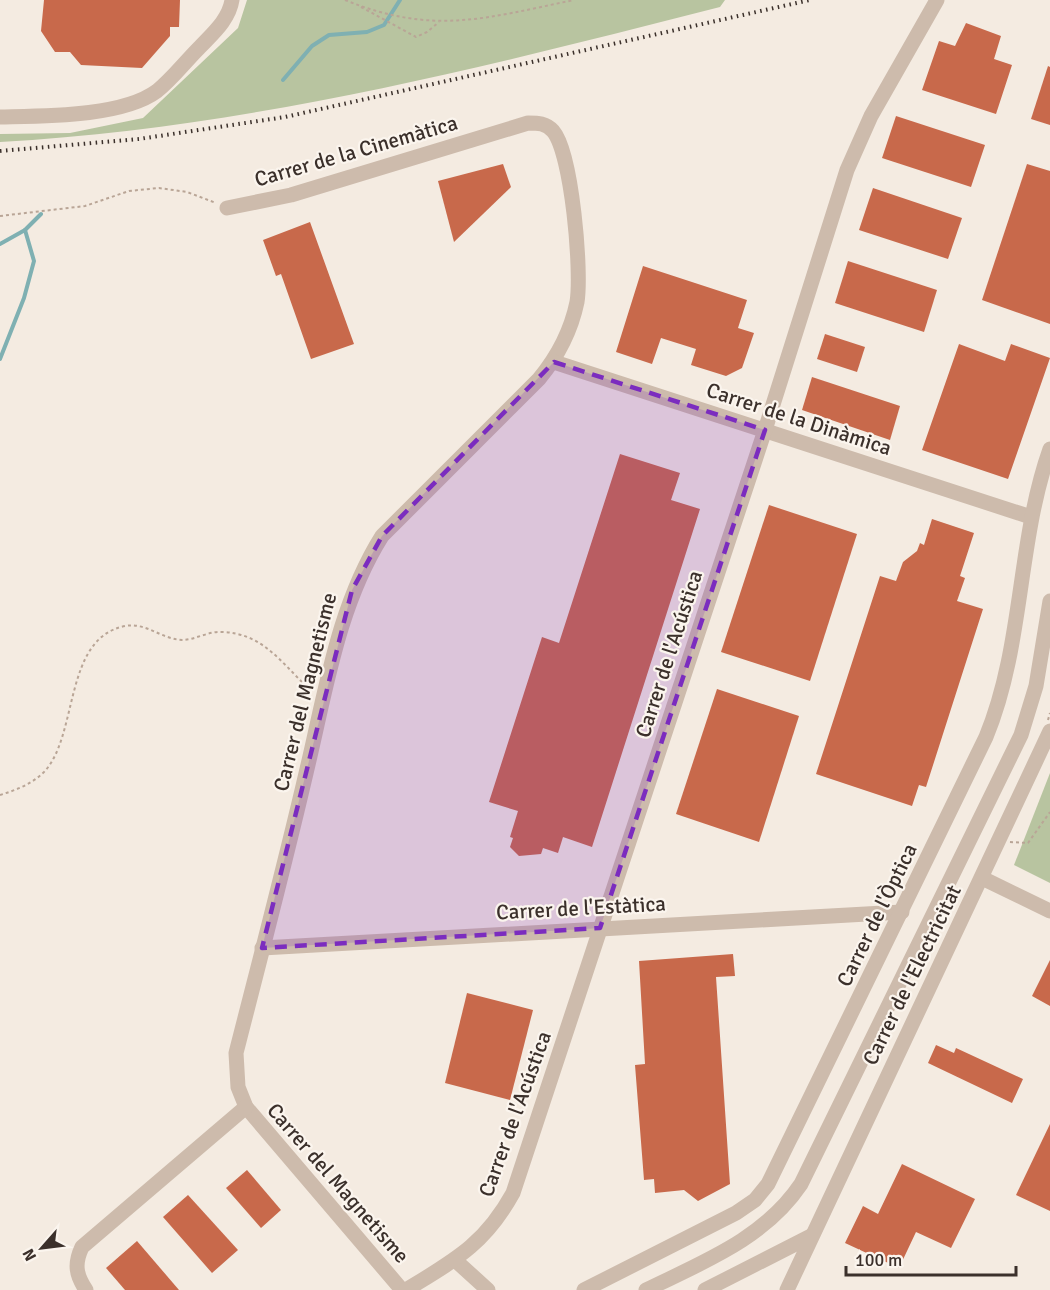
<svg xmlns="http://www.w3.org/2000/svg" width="1050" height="1290" font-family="Signika,sans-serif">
	<rect width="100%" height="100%" fill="#f4ebe1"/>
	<g fill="#b8c4a0">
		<path d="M 247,0 L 725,0 L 720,7 C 481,68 247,128 0,142 L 0,134 L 70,133 L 143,118 L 238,28 Z"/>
		<path d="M 1050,773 L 1050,883 L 1014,865 Z"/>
	</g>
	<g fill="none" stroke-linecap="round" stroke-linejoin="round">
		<g stroke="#7fb0b2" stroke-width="4">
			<path d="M 283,80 L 312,46 L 329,35 L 367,32 L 384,25 L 400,0"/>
			<path d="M 0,244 L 25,230 L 41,214"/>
			<path d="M 0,359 L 24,298 L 34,261 L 25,230"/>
		</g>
	</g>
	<g fill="#c8694b">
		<path d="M 44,0 L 180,0 L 179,27 L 170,27 L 170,36 L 142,68 L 81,65 L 70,52 L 55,52 L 41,31 Z"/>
		<path d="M 966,23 L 1001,36 L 994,59 L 1012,65 L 996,114 L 922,90 L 939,41 L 955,46 Z"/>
		<path d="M 1048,66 L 1050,67 L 1050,125 L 1031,119 Z"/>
		<path d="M 896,116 L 985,145 L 971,187 L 882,158 Z"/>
		<path d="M 503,164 L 511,187 L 454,242 L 438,181 Z"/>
		<path d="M 1027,164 L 1050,171 L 1050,324 L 982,300 Z"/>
		<path d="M 873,188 L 962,218 L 948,259 L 859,230 Z"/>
		<path d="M 310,222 L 354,344 L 311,359 L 281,274 L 276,276 L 263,240 Z"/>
		<path d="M 848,261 L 937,290 L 924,332 L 835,303 Z"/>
		<path d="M 643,266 L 747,300 L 738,328 L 754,333 L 742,368 L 726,376 L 691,365 L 696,349 L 661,338 L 652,364 L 616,352 Z"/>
		<path d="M 825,334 L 865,347 L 857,372 L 817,359 Z"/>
		<path d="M 959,344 L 1005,361 L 1011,344 L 1050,358 L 1008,479 L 922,450 Z"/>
		<path d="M 812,377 L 900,406 L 890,440 L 802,410 Z"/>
		<path d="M 620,454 L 680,473 L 671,500 L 700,509 L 592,847 L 563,837 L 558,853 L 543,848 L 541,854 L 519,856 L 510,847 L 513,838 L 510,837 L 518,811 L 489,802 L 542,637 L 559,643 Z"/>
		<path d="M 769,505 L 857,534 L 810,681 L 721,652 Z"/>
		<path d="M 932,519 L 974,533 L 960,576 L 965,578 L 957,601 L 983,609 L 926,787 L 919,785 L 912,806 L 816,774 L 880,576 L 896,581 L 903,562 L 917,551 L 920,543 L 924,545 Z"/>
		<path d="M 717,689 L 799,716 L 759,842 L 676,814 Z"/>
		<path d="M 733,954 L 735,976 L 716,977 L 730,1184 L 698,1201 L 684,1190 L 655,1193 L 654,1179 L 644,1180 L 635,1065 L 645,1064 L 639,961 Z"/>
		<path d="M 1050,960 L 1050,1006 L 1032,996 Z"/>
		<path d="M 467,993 L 533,1010 L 510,1100 L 445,1083 Z"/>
		<path d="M 936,1045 L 954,1053 L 956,1048 L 1023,1079 L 1012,1103 L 928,1063 Z"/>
		<path d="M 1050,1124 L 1050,1211 L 1016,1195 Z"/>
		<path d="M 902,1164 L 975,1199 L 951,1248 L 916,1232 L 899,1268 L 845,1243 L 863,1206 L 878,1214 Z"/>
		<path d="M 247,1170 L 281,1210 L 261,1228 L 226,1188 Z"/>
		<path d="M 188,1195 L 238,1250 L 212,1273 L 163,1217 Z"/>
		<path d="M 137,1241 L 179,1290 L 125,1290 L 106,1268 Z"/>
	</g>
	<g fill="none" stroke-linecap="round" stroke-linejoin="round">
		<g stroke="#b9a596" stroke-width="2" stroke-dasharray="3 3" stroke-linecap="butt">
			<path d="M 345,0 C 434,36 486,18 574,0"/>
			<path d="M 361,7 L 416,37 L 427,32 L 439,22"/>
			<path d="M 0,216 L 85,206 L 129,191 L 159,188 L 187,192 L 216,203"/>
			<path d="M 1048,720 L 1050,713"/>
			<path d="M 0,795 C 16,790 32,784 44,772 C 79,735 63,638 125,626 C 146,622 161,639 182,640 C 195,640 208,631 222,632 C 262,633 281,662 307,687 L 313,688"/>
			<path d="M 1010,842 L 1028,843 L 1050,812"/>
		</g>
		<g stroke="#cdbbac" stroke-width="15">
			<path d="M 0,117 C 43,116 122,117 157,91 C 172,79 185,62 199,48 C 212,34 229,20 232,0"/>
			<path d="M 227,208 L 291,195 L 528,123 C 538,123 546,123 553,131 C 572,153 582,272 577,302 C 571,331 558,356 539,379 L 382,536 C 338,606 326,690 307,769 C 285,864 260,959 236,1053 L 238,1087 L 246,1107 L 402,1290"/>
			<path d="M 554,362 L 1031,517"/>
			<path d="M 982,878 L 1050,911"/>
			<path d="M 262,948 L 902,912"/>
			<path d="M 455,1260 L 488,1290"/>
			<path d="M 86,1290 C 76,1275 74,1264 82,1247 L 246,1107"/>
			<path d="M 406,1290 C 455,1260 485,1244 513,1193 L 765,430 L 847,170 L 871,116 L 937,0"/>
			<path d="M 584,1290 L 736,1213 L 755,1200 L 768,1184 L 986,737 C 1024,645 1017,542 1050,449"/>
			<path d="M 646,1290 C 703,1262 764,1239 801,1184 L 1021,735 L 1036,686 L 1050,601"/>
			<path d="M 705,1290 L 811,1236"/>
			<path d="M 787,1290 L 1050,731"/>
		</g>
		<path stroke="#3b302b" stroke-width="4" stroke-dasharray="1.5 4.5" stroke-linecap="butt" d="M 0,151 L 139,139 L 285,117 L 810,0"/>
	</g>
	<path fill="#7b2cbf" fill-opacity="0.2" stroke="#7b2cbf" stroke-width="4.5" stroke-dasharray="12 8" stroke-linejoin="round" d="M 554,362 L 765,430 L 600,928 L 262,948 L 352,590 L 382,536 Z"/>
	<g text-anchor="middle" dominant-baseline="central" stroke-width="4.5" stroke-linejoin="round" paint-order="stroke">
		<g font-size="21" fill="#3b302b" stroke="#fbf5ee">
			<text transform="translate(356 151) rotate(-16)">Carrer de la Cinemàtica</text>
			<text transform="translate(799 419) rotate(18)">Carrer de la Dinàmica</text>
			<text transform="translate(669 654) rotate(-72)">Carrer de l'Acústica</text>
			<text transform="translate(305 692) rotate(-76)">Carrer del Magnetisme</text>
			<text transform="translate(581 908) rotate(-3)">Carrer de l'Estàtica</text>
			<text transform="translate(877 915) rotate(-64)">Carrer de l'Òptica</text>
			<text transform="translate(912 975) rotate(-64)">Carrer de l'Electricitat</text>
			<text transform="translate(515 1114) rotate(-70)">Carrer de l'Acústica</text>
			<text transform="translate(338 1183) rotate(49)">Carrer del Magnetisme</text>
		</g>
	</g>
	<g transform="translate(42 1248) rotate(242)" stroke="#fbf5ee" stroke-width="4.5" paint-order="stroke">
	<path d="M0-4.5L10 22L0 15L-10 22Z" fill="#3b302b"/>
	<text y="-9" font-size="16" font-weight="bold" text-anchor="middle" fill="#3b302b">N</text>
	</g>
	<path d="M846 1266v9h170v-9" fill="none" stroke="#3b302b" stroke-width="3"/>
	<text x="855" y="1266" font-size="18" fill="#3b302b" stroke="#fbf5ee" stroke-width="4.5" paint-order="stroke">100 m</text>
</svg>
